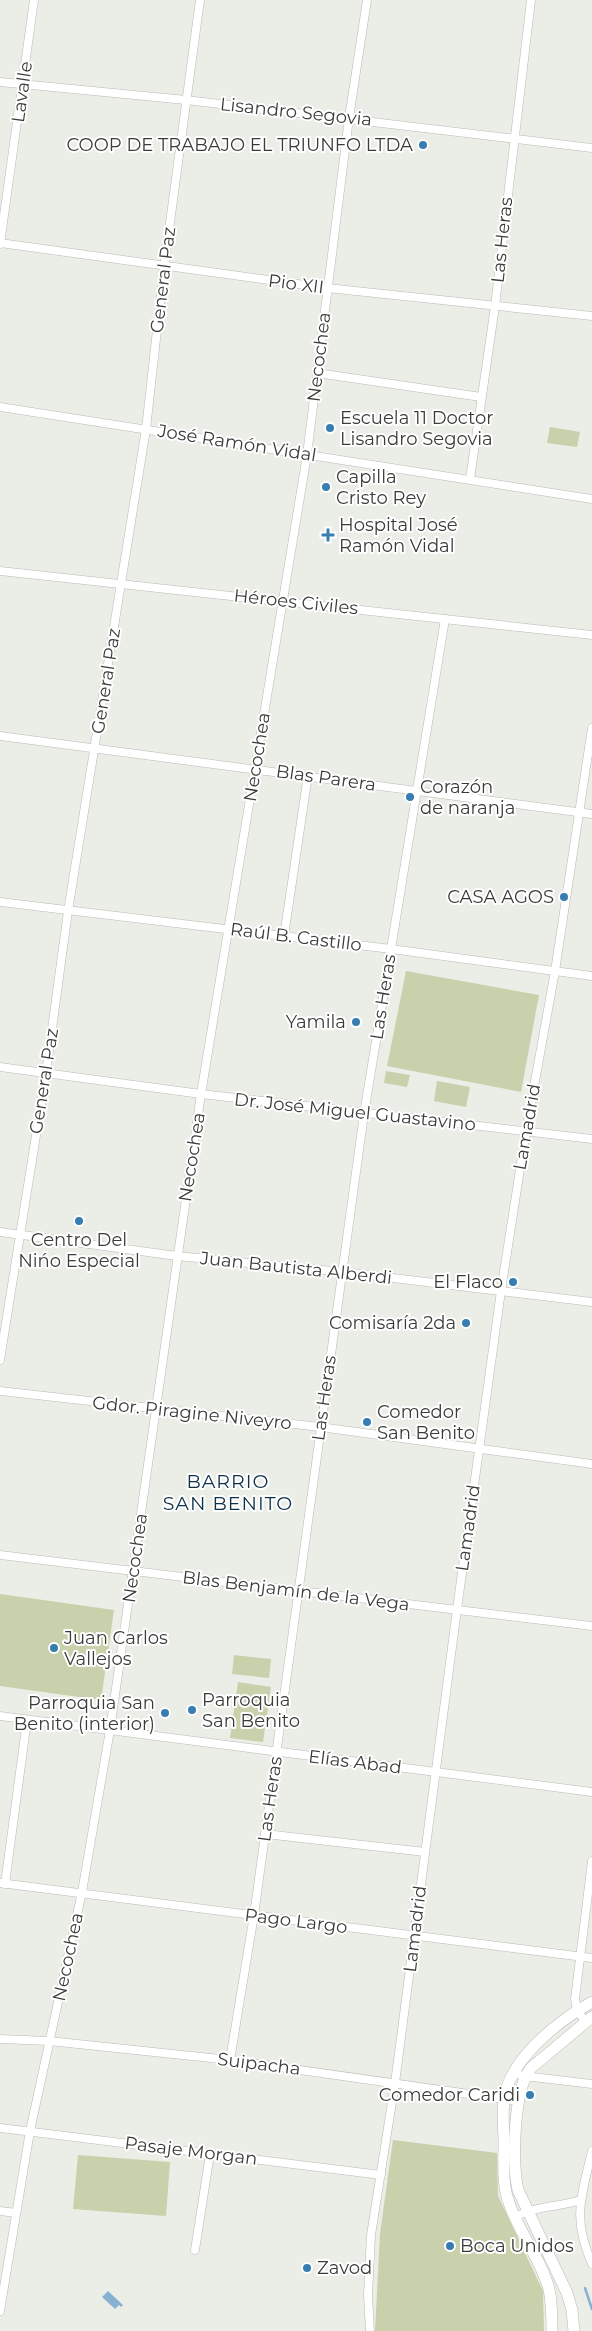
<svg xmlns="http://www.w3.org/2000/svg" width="592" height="2331" font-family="Montserrat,sans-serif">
	<rect width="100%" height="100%" fill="#ebede7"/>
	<g fill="#c8d1ab">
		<path d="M 550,427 L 580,432 L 577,447 L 547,443 Z"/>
		<path d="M 406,971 L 539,995 L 521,1092 L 387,1066 Z"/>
		<path d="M 386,1071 L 410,1075 L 407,1087 L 384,1083 Z"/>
		<path d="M 437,1081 L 470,1087 L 466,1107 L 434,1101 Z"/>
		<path d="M 0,1594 L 114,1610 L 101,1700 L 0,1686 Z"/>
		<path d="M 234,1655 L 271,1659 L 269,1678 L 232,1674 Z"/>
		<path d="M 238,1682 L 271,1687 L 263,1742 L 230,1738 Z"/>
		<path d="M 393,2140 L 497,2153 L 498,2196 L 543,2291 L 544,2331 L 375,2331 L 380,2234 Z"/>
		<path d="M 78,2155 L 170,2162 L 166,2216 L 73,2209 Z"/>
	</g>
	<path fill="#87b1d3" d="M 108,2291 L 123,2305 L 121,2307 L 119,2305 L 115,2309 L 102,2297 Z"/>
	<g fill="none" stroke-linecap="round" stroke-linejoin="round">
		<path stroke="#87b1d3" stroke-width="2.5" d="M 585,2288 L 592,2309"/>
		<g stroke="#b9bab4" stroke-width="9">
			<g id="minor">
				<path d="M 0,82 L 186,100 L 592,148"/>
				<path d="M 0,243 L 327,288 L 592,316"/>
				<path d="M 0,244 L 34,0"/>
				<path d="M 317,373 L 481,397"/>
				<path d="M 0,407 L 592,499"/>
				<path d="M 470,479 L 495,306 L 531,0"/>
				<path d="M 0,571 L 592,635"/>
				<path d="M 0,736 L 592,814"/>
				<path d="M 0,902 L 391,949 L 592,976"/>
				<path d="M 284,936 L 308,775"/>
				<path d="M 0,1067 L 201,1094 L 592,1139"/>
				<path d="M 0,1232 L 177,1256 L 343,1272 L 592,1302"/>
				<path d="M 0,1360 L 46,1073 L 68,911 L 146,429 L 164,267 L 200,0"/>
				<path d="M 0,1391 L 320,1427 L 592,1464"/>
				<path d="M 0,1555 L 592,1626"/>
				<path d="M 0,1716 L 592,1792"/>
				<path d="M 265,1834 L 425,1852"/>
				<path d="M 0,1883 L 592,1958"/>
				<path d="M 5,1884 L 27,1720"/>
				<path d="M 585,2021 L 577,2010 L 575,1999 L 592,1861"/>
				<path d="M 0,2039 L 49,2041 L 230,2060 L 518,2101"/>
				<path d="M 230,2060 L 254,1915 L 364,1114 L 445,619"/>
				<path d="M 513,2073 L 524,2076 L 592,2084"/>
				<path d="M 0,2128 L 381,2175"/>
				<path d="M 592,2151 C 581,2198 572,2218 592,2264"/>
				<path d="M 0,2211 L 16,2213"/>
				<path d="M 514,2217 C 536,2206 558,2207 581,2200"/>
				<path d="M 195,2250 L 210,2154"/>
				<path d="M 0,2311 L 30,2131 L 82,1892 L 110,1730 L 201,1094 L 307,455 L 349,118 L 367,0"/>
				<path d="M 370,2331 L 368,2295 L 371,2235 L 395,2083 L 457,1609 L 501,1291 L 526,1131 L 555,971 L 592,728"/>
			</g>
		</g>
		<g stroke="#b9bab4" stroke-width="12">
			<g id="secondary">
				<path d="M 552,2331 C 552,2317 552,2303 549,2289 C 541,2259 519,2233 509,2203 C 502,2184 504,2163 504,2143 C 504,2129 502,2115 504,2101 C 508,2060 558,2021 592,2002"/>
				<path d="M 574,2331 L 572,2310 L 567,2293 L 518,2190 C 512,2162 513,2090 531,2068 L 592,2017"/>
			</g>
		</g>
		<use href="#minor" stroke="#fff" stroke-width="8"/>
		<use href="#secondary" stroke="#fff" stroke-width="11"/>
	</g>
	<g fill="#367eb2" stroke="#fff" stroke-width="2">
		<circle cx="423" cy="145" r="5"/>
		<circle cx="330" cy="428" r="5"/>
		<circle cx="326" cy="487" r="5"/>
		<path d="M325.5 527.5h5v5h5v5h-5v5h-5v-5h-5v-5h5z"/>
		<circle cx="410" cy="797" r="5"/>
		<circle cx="564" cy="897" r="5"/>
		<circle cx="356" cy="1022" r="5"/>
		<circle cx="79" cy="1221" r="5"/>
		<circle cx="513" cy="1282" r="5"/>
		<circle cx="466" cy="1323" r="5"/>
		<circle cx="367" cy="1422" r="5"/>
		<circle cx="54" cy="1648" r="5"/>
		<circle cx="192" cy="1710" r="5"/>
		<circle cx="165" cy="1713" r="5"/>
		<circle cx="530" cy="2095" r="5"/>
		<circle cx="450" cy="2246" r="5"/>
		<circle cx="307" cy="2268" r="5"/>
	</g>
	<g text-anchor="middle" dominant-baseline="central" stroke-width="4" stroke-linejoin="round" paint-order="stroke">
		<g font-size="18" fill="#3b3c39" stroke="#fff">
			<text transform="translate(22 92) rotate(-82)">Lavalle</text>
			<text transform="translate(296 112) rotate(6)">Lisandro Segovia</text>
			<text transform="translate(502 240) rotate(-84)">Las Heras</text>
			<text transform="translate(163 280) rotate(-83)">General Paz</text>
			<text transform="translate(296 284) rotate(7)">Pio XII</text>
			<text transform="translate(319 357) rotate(-83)">Necochea</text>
			<text transform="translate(237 443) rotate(9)">José Ramón Vidal</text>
			<text transform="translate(296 602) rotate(6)">Héroes Civiles</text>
			<text transform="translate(106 681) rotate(-81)">General Paz</text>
			<text transform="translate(257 757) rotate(-81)">Necochea</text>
			<text transform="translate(326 778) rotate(8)">Blas Parera</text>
			<text transform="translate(296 937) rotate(7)">Raúl B. Castillo</text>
			<text transform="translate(383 997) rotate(-81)">Las Heras</text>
			<text transform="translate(44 1081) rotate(-81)">General Paz</text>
			<text transform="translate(355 1112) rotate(6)">Dr. José Miguel Guastavino</text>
			<text transform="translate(527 1127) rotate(-80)">Lamadrid</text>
			<text transform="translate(192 1157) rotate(-81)">Necochea</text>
			<text transform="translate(296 1268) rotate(6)">Juan Bautista Alberdi</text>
			<text transform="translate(324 1398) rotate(-82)">Las Heras</text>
			<text transform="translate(192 1413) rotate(6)">Gdor. Piragine Niveyro</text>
			<text transform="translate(468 1528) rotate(-82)">Lamadrid</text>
			<text transform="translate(135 1558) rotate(-82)">Necochea</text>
			<text transform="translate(296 1591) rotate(7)">Blas Benjamín de la Vega</text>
			<text transform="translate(355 1762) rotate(7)">Elías Abad</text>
			<text transform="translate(270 1799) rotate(-82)">Las Heras</text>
			<text transform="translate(296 1921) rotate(7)">Pago Largo</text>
			<text transform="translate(415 1929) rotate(-83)">Lamadrid</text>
			<text transform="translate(68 1957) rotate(-78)">Necochea</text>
			<text transform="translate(259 2064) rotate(7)">Suipacha</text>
			<text transform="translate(191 2151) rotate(7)">Pasaje Morgan</text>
		</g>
		<g font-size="18" fill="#3b3c39" stroke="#fff" text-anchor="start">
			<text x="413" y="145" text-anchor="end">COOP DE TRABAJO EL TRIUNFO LTDA</text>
			<text x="340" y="418">Escuela 11 Doctor<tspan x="340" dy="21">Lisandro Segovia</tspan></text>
			<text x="336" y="477">Capilla<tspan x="336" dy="21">Cristo Rey</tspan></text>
			<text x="339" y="525">Hospital José<tspan x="339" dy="21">Ramón Vidal</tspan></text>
			<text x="420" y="787">Corazón<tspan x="420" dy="21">de naranja</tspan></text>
			<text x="554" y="897" text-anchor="end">CASA AGOS</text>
			<text x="346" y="1022" text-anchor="end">Yamila</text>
			<text x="79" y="1240" text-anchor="middle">Centro Del<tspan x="79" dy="21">Nińo Especial</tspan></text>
			<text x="503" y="1282" text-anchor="end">El Flaco</text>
			<text x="456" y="1323" text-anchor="end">Comisaría 2da</text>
			<text x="377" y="1412">Comedor<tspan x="377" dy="21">San Benito</tspan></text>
			<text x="64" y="1638">Juan Carlos<tspan x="64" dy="21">Vallejos</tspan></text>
			<text x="202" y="1700">Parroquia<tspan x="202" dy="21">San Benito</tspan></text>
			<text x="155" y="1703" text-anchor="end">Parroquia San<tspan x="155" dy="21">Benito (interior)</tspan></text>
			<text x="520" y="2095" text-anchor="end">Comedor Caridi</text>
			<text x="460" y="2246">Boca Unidos</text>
			<text x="317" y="2268">Zavod</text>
		</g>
		<g font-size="19" letter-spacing="1" fill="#0e314a" stroke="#fff">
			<text x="228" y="1481">BARRIO<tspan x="228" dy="22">SAN BENITO</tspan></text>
		</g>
	</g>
</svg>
